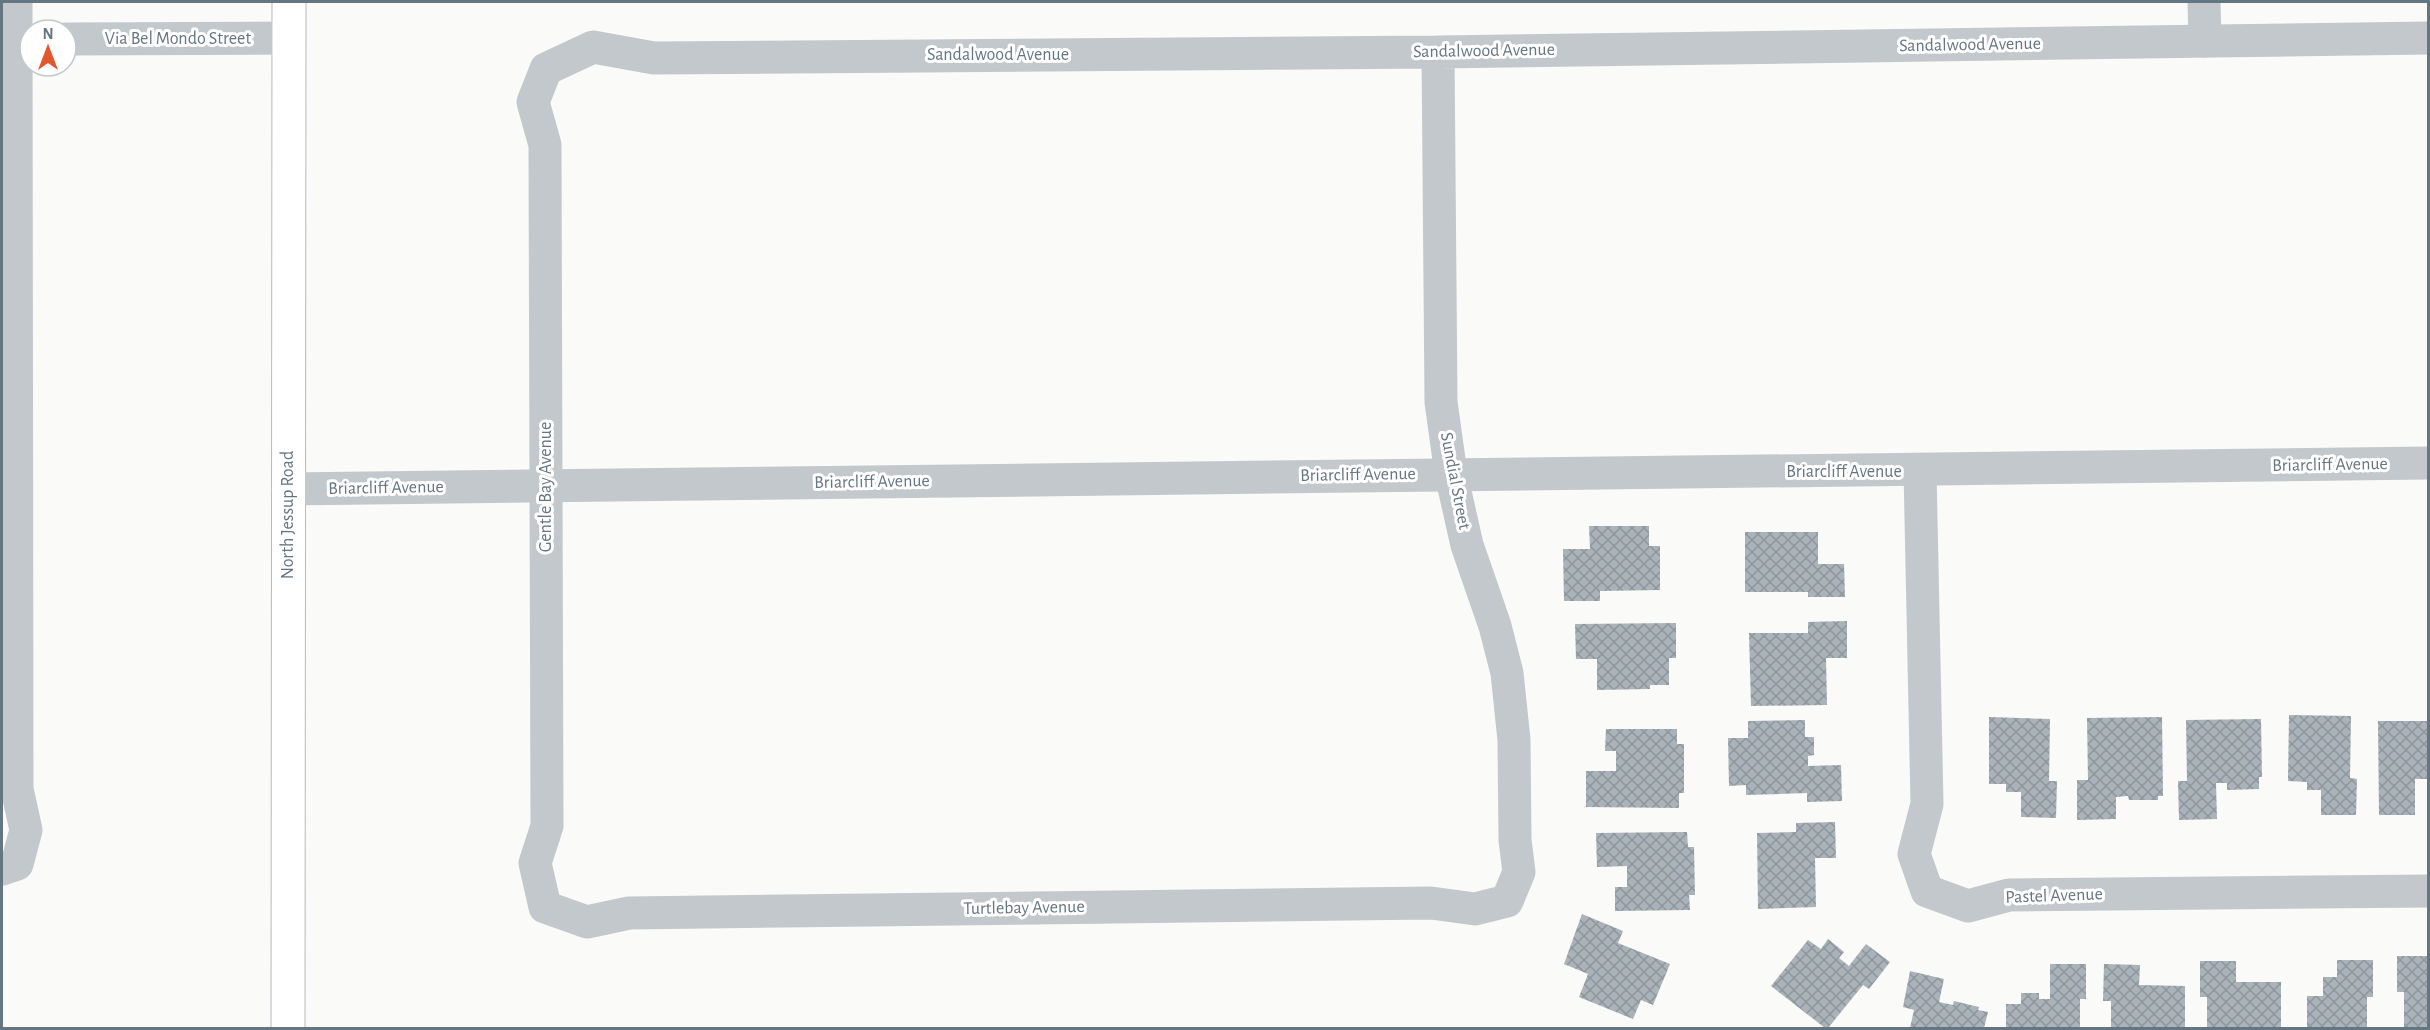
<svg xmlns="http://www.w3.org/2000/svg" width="2430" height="1030" font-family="'Alegreya Sans',sans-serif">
	<defs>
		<pattern id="building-cross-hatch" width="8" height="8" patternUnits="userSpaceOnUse" patternTransform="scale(1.5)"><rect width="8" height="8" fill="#aab3b9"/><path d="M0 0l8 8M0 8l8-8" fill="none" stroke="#8e969c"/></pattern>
	</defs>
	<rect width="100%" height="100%" fill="#fafaf8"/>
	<g fill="url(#building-cross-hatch)">
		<path d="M 1589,526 L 1649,526 L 1649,546 L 1660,546 L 1660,590 L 1600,591 L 1600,601 L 1564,601 L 1563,549 L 1590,549 Z"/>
		<path d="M 1745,532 L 1818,532 L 1818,564 L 1844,564 L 1845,597 L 1808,597 L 1808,592 L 1745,592 Z"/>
		<path d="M 1847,621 L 1847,658 L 1826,658 L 1827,705 L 1751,706 L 1749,633 L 1808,633 L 1808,622 Z"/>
		<path d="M 1676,623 L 1676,658 L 1669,658 L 1669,685 L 1650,685 L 1650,689 L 1597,690 L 1597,659 L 1576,659 L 1575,624 Z"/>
		<path d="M 2289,715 L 2351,716 L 2350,778 L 2357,779 L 2356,815 L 2321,815 L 2321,790 L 2307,790 L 2307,782 L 2288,781 Z"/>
		<path d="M 1989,717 L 2050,719 L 2049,781 L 2057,781 L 2056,818 L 2021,817 L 2021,792 L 2006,792 L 2006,784 L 1989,784 Z"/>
		<path d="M 2162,717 L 2163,796 L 2158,796 L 2158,800 L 2129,800 L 2128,796 L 2116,797 L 2116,819 L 2077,820 L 2077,780 L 2088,780 L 2087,718 Z"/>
		<path d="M 2261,719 L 2262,777 L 2259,777 L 2259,789 L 2227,790 L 2227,783 L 2216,783 L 2217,819 L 2179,820 L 2178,781 L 2187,781 L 2186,720 Z"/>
		<path d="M 1805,720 L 1805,737 L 1814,737 L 1814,755 L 1808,756 L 1808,766 L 1841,765 L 1842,801 L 1807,802 L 1807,793 L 1746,795 L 1746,785 L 1729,786 L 1728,738 L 1748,738 L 1748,721 Z"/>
		<path d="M 2378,721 L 2428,721 L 2428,779 L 2415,779 L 2415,815 L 2379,815 Z"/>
		<path d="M 1606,729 L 1677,729 L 1677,744 L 1684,744 L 1684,793 L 1679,793 L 1679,808 L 1586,807 L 1586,771 L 1616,771 L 1616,751 L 1605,751 Z"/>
		<path d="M 1835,822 L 1836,858 L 1815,858 L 1816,907 L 1758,909 L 1757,833 L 1796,832 L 1796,823 Z"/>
		<path d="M 1687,832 L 1688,847 L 1694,847 L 1695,895 L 1689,895 L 1690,910 L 1615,911 L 1615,887 L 1627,887 L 1627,866 L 1597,867 L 1596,833 Z"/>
		<path d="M 1582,914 L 1623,931 L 1618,943 L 1670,964 L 1653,1005 L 1641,1000 L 1633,1019 L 1579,997 L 1588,974 L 1564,964 Z"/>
		<path d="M 1828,939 L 1844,952 L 1839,958 L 1849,966 L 1866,944 L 1890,962 L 1869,989 L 1863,985 L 1828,1028 L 1825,1028 L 1771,986 L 1808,940 L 1821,949 Z"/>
		<path d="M 2397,956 L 2428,956 L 2428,1028 L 2404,1028 L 2404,992 L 2397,992 Z"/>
		<path d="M 2337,960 L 2373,960 L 2373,997 L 2367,997 L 2367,1028 L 2307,1028 L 2307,996 L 2323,996 L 2323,977 L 2337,977 Z"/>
		<path d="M 2200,961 L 2236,961 L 2236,982 L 2281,982 L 2281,1028 L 2207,1028 L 2207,997 L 2200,997 Z"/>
		<path d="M 2050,964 L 2086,964 L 2086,999 L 2080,999 L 2080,1028 L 2006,1028 L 2006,1004 L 2021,1004 L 2021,993 L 2039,993 L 2039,999 L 2050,999 Z"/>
		<path d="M 2104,964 L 2140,965 L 2139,985 L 2185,986 L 2185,1028 L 2111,1028 L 2111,1001 L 2103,1001 Z"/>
		<path d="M 1910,971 L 1944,979 L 1939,1002 L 1953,1005 L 1954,1001 L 1979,1007 L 1978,1010 L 1988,1012 L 1984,1028 L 1910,1028 L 1914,1010 L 1903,1007 Z"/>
	</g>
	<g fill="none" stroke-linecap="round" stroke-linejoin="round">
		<g stroke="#b3babf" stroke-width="35">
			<path id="secondary" d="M 288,1028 L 289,2"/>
		</g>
		<g stroke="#c3c8cc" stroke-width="33">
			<path d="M 2204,2 L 2205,41"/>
			<path d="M 66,39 L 289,38"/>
			<path d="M 1438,52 L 1441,402 L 1451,474 L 1467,545 L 1495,626 L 1507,673 L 1514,740 L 1515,840 L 1519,872 L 1507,901 L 1475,909 L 1431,903 L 629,913 L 587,922 L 545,907 L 535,863 L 547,826 L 545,145 L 533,102 L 546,69 L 593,47 L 654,58 L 1438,52 L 2428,38"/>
			<path d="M 1920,471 L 1927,804 L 1914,854 L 1927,891 L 1968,906 L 2009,895 L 2428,891"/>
			<path d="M 288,489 L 2428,463"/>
			<path d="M 2,869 L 17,864 L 26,830 L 17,789 L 16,2"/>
		</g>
		<use href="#secondary" stroke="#fff" stroke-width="33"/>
	</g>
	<g text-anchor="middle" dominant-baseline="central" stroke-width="6" stroke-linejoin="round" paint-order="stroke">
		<g font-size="18" fill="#657683" stroke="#fff">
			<text x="178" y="39">Via Bel Mondo Street</text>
			<text transform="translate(1970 45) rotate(-1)">Sandalwood Avenue</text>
			<text transform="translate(1484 51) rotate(-1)">Sandalwood Avenue</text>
			<text x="998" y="55">Sandalwood Avenue</text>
			<text transform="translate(2330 465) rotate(-1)">Briarcliff Avenue</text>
			<text x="1844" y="472">Briarcliff Avenue</text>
			<text transform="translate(1358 475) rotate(-1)">Briarcliff Avenue</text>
			<text transform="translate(1455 481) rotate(79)">Sundial Street</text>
			<text transform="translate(872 482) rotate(-1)">Briarcliff Avenue</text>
			<text transform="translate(546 487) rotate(-90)">Gentle Bay Avenue</text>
			<text transform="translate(386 488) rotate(-1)">Briarcliff Avenue</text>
			<text transform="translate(288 515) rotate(-90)">North Jessup Road</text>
			<text transform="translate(2054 896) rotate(-2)">Pastel Avenue</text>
			<text transform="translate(1024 908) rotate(-1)">Turtlebay Avenue</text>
		</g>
	</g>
	<rect width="2430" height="1030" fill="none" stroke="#657683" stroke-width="6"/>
	<g transform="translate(48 48)"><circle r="28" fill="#ffffff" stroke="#c1c8cd" stroke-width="1.5"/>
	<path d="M0-4.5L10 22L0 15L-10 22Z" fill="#e4572e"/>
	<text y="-9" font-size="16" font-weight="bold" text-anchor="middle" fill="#657683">N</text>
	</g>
</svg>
